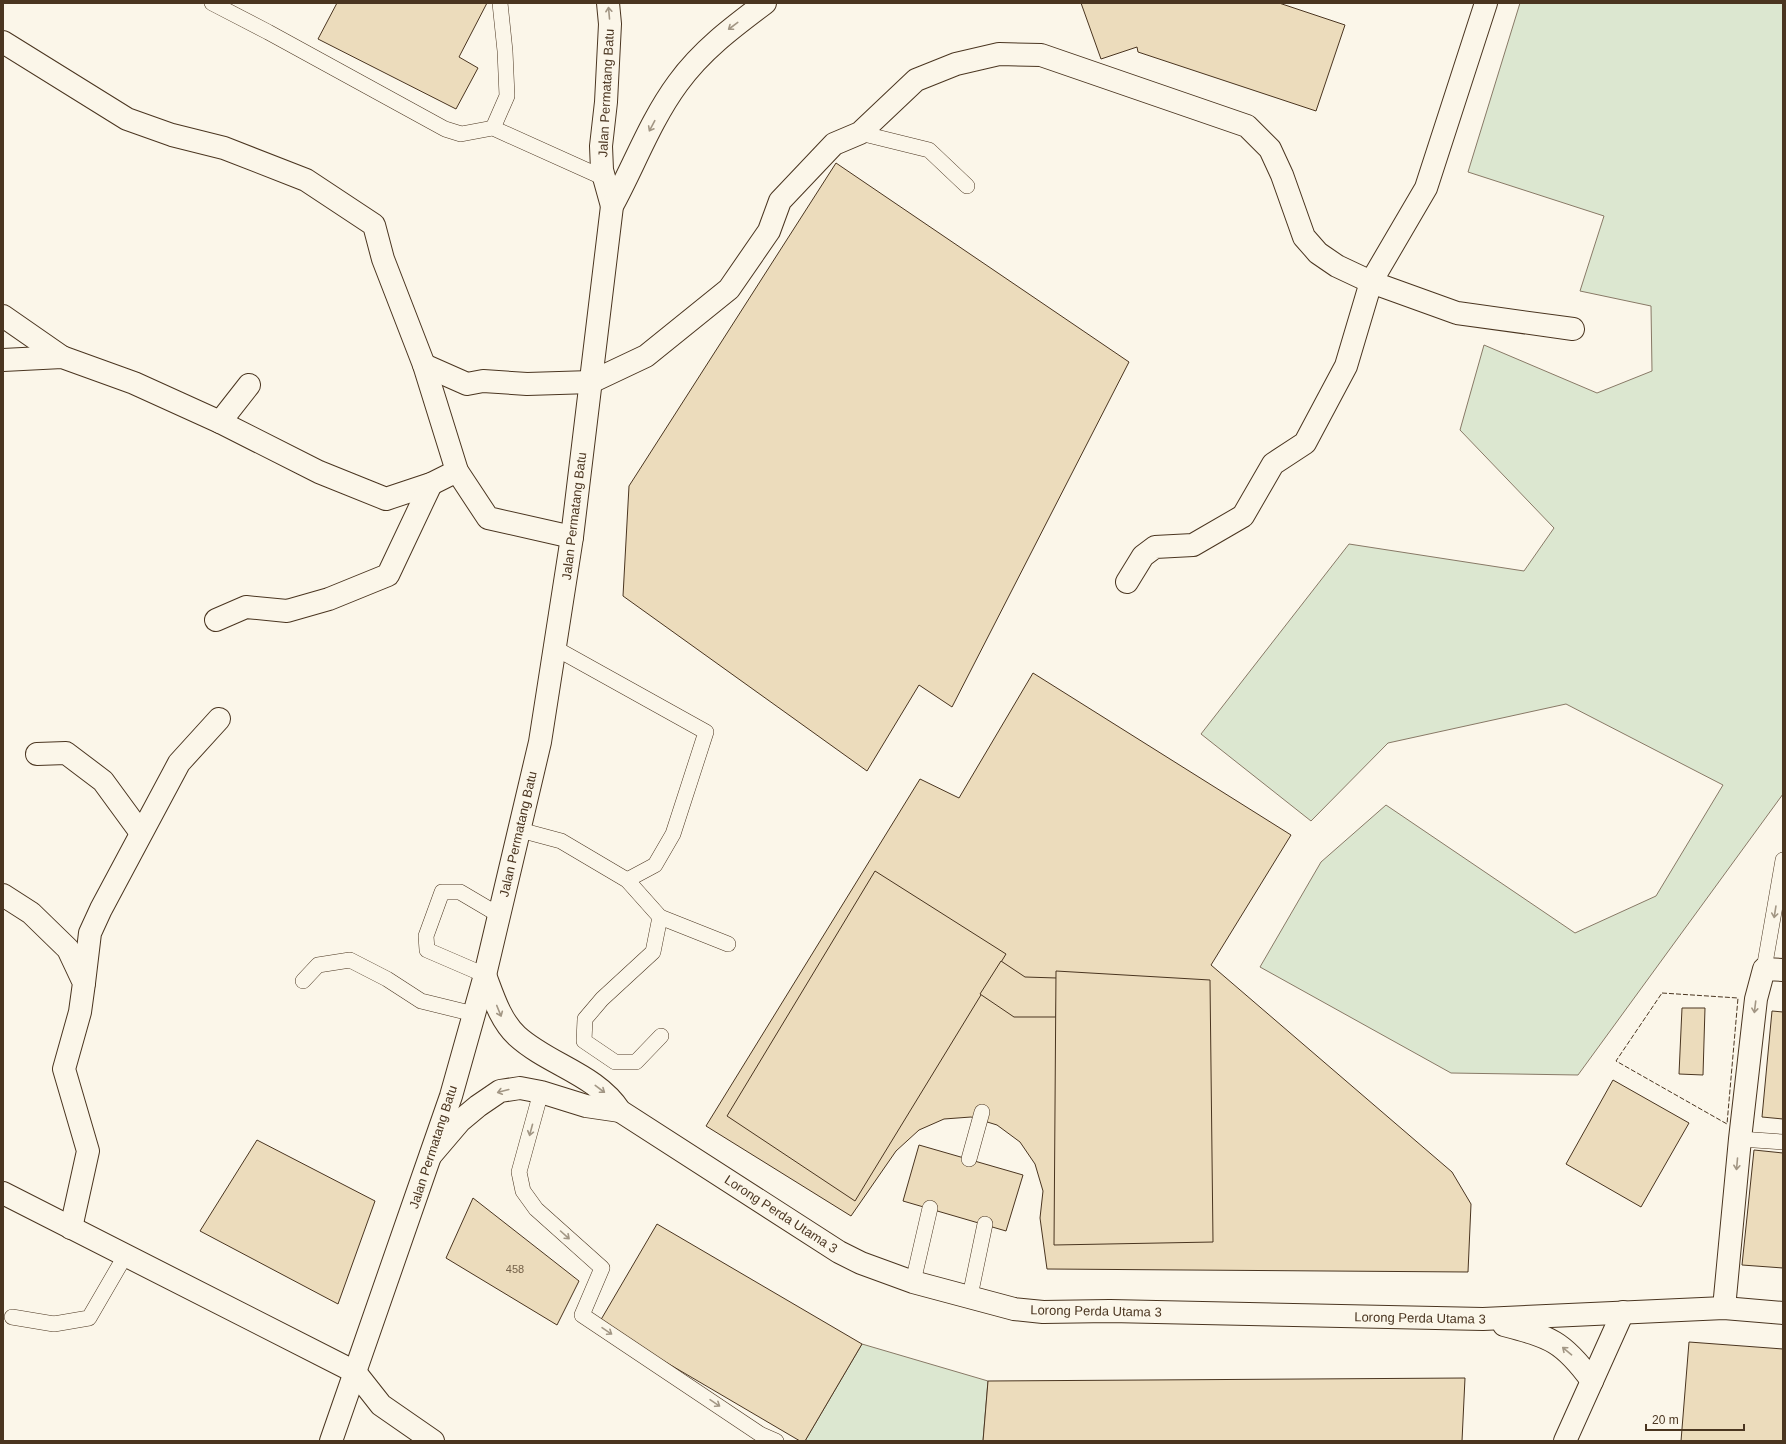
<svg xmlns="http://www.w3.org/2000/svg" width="1786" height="1444" font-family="Helvetica,sans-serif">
	<rect width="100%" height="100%" fill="#fbf6e9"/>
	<g fill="#dce7d0" stroke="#887966">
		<path d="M 1520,3 L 1783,3 L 1783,794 L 1578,1075 L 1451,1073 L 1260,967 L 1321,862 L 1386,805 L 1575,933 L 1656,896 L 1723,785 L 1566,704 L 1388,743 L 1311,821 L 1201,734 L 1349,544 L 1524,571 L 1554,528 L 1460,430 L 1484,345 L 1597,393 L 1652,371 L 1651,306 L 1580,291 L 1604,216 L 1468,172 Z"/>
		<path d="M 862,1344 L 988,1381 L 983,1441 L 805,1441 Z"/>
	</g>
	<g fill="#ecdcbc" stroke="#4a3520">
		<path d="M 337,3 L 487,3 L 459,57 L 478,68 L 456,109 L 318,39 Z"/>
		<path d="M 1081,3 L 1279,3 L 1345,25 L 1316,111 L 1138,52 L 1137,47 L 1101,59 Z"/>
		<path d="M 836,163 L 1129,362 L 952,707 L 919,685 L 867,771 L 623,596 L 629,486 Z"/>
		<path d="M 1033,673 L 1291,835 L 1211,965 L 1452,1172 L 1471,1204 L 1468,1272 L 1047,1269 L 1040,1218 L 1043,1191 L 1035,1164 L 1020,1142 L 997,1125 L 971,1117 L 944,1119 L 919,1130 L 896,1151 L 851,1216 L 706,1126 L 920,779 L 959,798 Z"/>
		<path d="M 875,871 L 1006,954 L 855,1201 L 727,1116 Z"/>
		<path d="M 1001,961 L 1025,977 L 1057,978 L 1056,1017 L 1014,1017 L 980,994 Z"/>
		<path d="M 1056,971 L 1210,980 L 1213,1242 L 1054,1245 Z"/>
		<path d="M 1682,1008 L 1705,1008 L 1703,1075 L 1679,1074 Z"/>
		<path d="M 1772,1011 L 1783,1012 L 1783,1119 L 1762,1117 Z"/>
		<path d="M 1613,1080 L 1689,1123 L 1641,1207 L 1566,1164 Z"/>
		<path d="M 257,1140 L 375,1201 L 338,1304 L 200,1231 Z"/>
		<path d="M 919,1145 L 1023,1175 L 1006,1231 L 903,1201 Z"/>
		<path d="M 1754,1150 L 1783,1153 L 1783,1268 L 1742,1265 Z"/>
		<path d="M 473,1198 L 579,1281 L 557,1325 L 446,1258 Z"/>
		<path d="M 657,1224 L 862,1344 L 805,1441 L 800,1441 L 599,1323 Z"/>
		<path d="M 1689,1342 L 1783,1349 L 1783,1441 L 1681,1441 Z"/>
		<path d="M 1465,1378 L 1462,1441 L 983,1441 L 988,1381 Z"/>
	</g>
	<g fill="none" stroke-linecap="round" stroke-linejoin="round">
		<g stroke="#4a3520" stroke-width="16">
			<g id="service">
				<path d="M 212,3 L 268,32 L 445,129 L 461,134 L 493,128 L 604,178"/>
				<path d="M 493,128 L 507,96 L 505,51 L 500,3"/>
				<path d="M 860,133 L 929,150 L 967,186"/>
				<path d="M 555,648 L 706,732 L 673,834 L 655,865 L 627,880"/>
				<path d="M 520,830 L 561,841 L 627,880 L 660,917 L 653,952 L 602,999 L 585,1019 L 584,1041 L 615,1062 L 636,1062 L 661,1036"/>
				<path d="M 660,917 L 728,944"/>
				<path d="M 1764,969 L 1783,860"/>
				<path d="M 485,975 L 427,950 L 426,936 L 442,892 L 460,892 L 499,915"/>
				<path d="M 303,981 L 318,965 L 350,960 L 387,979 L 421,1001 L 474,1014"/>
				<path d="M 541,1092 L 519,1172 L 523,1191 L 536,1209 L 602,1268 L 582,1315 L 760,1434 L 776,1441"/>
				<path d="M 1740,1139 L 1783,1142"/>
				<path d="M 969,1159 L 982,1112"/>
				<path d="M 913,1282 L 930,1208"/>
				<path d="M 970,1296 L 985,1224"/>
				<path d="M 12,1317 L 54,1324 L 89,1318 L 125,1256"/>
			</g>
		</g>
		<g stroke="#4a3520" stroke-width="24">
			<g id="minor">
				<path d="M 3,42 L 127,119 L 172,135 L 224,148 L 306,180 L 374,225 L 383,259 L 424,365 L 457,471 L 488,518 L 572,537"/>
				<path d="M 3,316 L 62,357"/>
				<path d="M 3,360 L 62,357 L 134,383 L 220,422 L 319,472 L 386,499 L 431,484 L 457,471"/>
				<path d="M 424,365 L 467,384 L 483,381 L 527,384 L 591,382 L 646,356 L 729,289 L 769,231 L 780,201 L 834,144 L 860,133 L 916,80 L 956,64 L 999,54 L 1041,55 L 1247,126 L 1270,149 L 1282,175 L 1304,237 L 1318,253 L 1337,266 L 1371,282 L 1457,313 L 1573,329"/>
				<path d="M 220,422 L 249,385"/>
				<path d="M 1127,582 L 1143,556 L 1155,547 L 1193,545 L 1243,516 L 1273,464 L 1305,443 L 1346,366 L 1371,282 L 1426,188 L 1486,3"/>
				<path d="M 216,620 L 246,607 L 287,611 L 329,599 L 388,575 L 431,484"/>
				<path d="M 37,754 L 66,753 L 103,781 L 141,833"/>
				<path d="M 3,895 L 31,913 L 68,949 L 84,983 L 80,1012 L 64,1069 L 88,1151 L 71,1228"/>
				<path d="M 485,975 C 493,996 500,1020 517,1036 C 549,1065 596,1074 620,1111 L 839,1252 L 861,1263 L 913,1282 L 1014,1309 L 1043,1312 L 1110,1311 L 1483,1319 L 1724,1308 L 1783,1313"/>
				<path d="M 84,983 L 90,933 L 101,909 L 179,763 L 219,719"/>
				<path d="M 431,1155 L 460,1121 L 478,1106 L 500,1091 L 520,1088 L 541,1092 L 586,1106 L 620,1111"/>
				<path d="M 3,1193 L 355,1372 L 381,1405 L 433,1441"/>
				<path d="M 1724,1308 L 1740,1139 L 1756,999 L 1764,969 L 1783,970"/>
				<path d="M 1504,1325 C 1550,1337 1563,1341 1592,1381"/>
				<path d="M 1565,1441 L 1623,1312"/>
			</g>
		</g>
		<g stroke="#4a3520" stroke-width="24">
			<g id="primary">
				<path d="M 608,3 L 610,24 L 606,102 L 601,146 L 602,170 L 612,206"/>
				<path d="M 331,1441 L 451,1096 L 485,975 L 540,742 L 572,537 L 612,206 C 634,166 650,121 678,83 C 702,50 733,27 765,3"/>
			</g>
		</g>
		<use href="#service" stroke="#fbf6e9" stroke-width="15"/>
		<use href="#minor" stroke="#fbf6e9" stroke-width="22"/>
		<use href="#primary" stroke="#fbf6e9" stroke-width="22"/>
		<path stroke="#4a3520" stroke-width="1" stroke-dasharray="5 2" stroke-linecap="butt" d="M 1662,993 L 1738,998 L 1727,1124 L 1616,1061 Z"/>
	</g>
	<defs><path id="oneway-shaft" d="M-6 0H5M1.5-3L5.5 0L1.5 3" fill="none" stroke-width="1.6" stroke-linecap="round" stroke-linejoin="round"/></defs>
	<g stroke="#a29684">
		<use href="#oneway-shaft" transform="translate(609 13) rotate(-95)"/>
		<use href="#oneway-shaft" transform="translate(733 26) rotate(143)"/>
		<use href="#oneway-shaft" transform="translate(652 126) rotate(118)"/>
		<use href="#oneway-shaft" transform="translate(1775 912) rotate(99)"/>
		<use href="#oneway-shaft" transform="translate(1755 1007) rotate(97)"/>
		<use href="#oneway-shaft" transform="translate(499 1011) rotate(68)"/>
		<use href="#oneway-shaft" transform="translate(600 1089) rotate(37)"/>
		<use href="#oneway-shaft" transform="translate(503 1091) rotate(165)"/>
		<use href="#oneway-shaft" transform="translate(531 1130) rotate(105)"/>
		<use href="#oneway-shaft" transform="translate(1737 1164) rotate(95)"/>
		<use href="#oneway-shaft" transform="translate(565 1235) rotate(42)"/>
		<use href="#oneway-shaft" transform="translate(607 1331) rotate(34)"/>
		<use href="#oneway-shaft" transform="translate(1567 1351) rotate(-140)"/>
		<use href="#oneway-shaft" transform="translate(715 1403) rotate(34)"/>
	</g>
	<g text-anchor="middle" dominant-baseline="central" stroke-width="3" stroke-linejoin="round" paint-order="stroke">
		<g font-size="11" fill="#725f47">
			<text x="515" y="1269">458</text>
		</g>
		<g font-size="13" fill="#4a3520" stroke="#fbf6e9">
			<text transform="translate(606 93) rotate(-87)">Jalan Permatang Batu</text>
			<text transform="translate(574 516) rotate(-83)">Jalan Permatang Batu</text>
			<text transform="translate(518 834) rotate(-77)">Jalan Permatang Batu</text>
			<text transform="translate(433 1147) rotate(-72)">Jalan Permatang Batu</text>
			<text transform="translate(781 1214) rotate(33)">Lorong Perda Utama 3</text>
			<text transform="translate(1096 1311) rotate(1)">Lorong Perda Utama 3</text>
			<text transform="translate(1420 1318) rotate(1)">Lorong Perda Utama 3</text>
		</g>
	</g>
	<rect width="1786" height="1444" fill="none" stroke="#4a3520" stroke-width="8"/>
	<path d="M1646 1424v6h98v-6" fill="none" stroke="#4a3520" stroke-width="2"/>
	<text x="1652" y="1424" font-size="12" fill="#4a3520" stroke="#fbf6e9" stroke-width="3" paint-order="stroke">20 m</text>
</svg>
